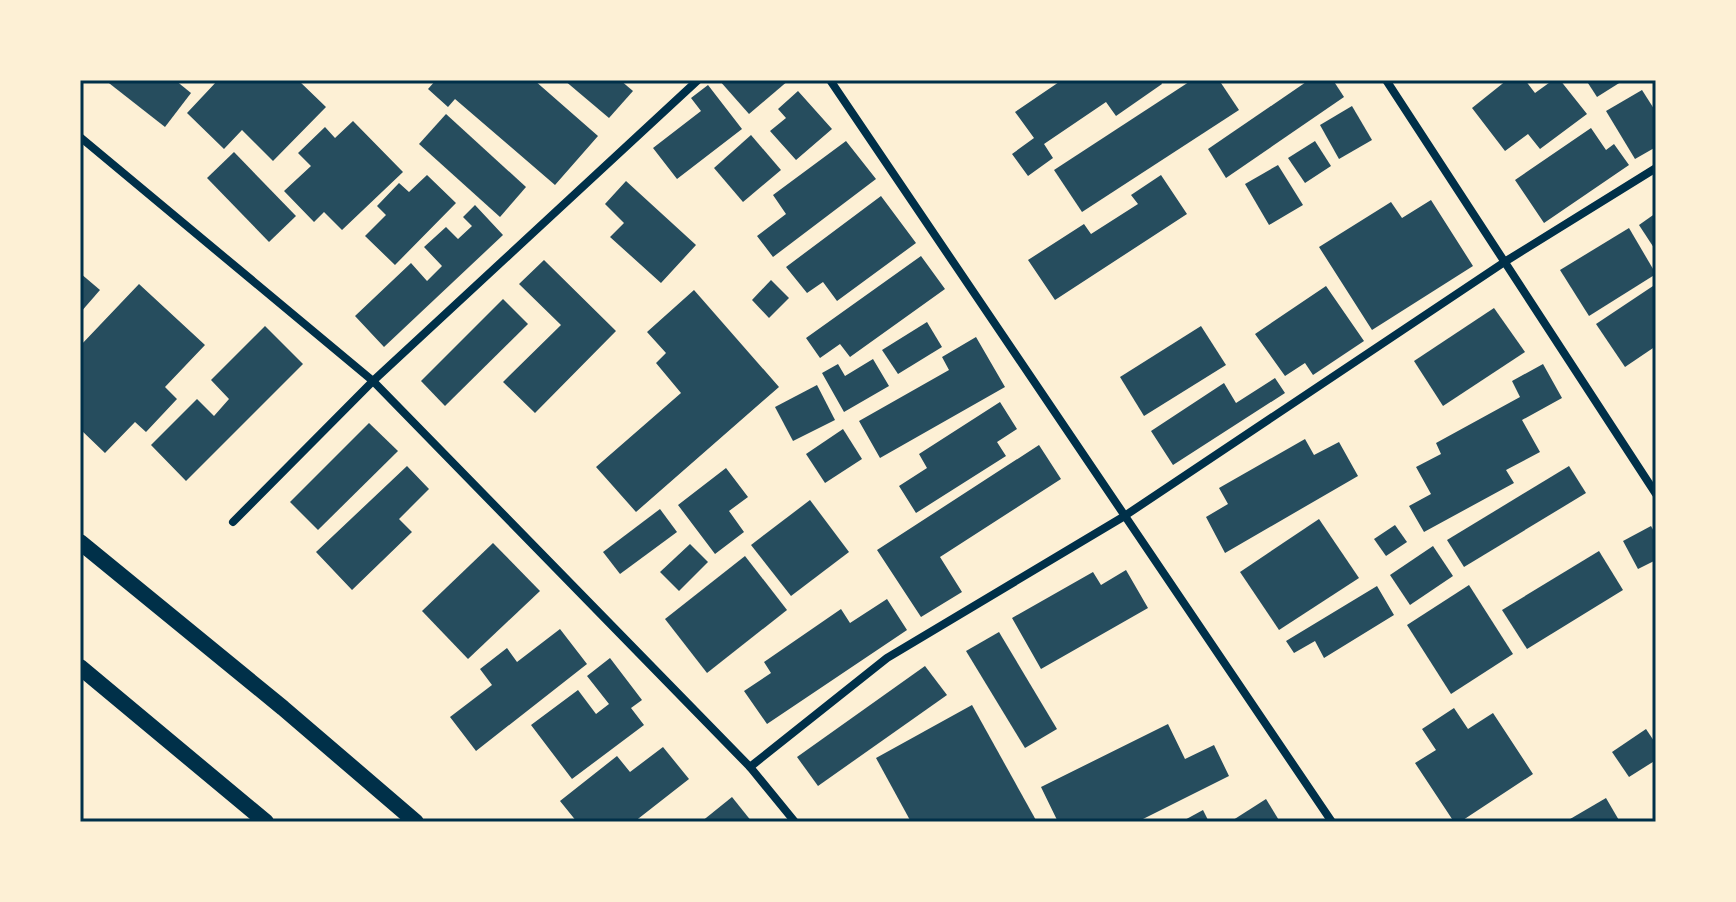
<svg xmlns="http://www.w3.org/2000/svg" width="1736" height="902" font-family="Cabin,sans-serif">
	<rect width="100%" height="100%" fill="#fdf0d5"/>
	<g fill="#264d5e">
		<path d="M 105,80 L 175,80 L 191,93 L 165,127 Z"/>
		<path d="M 218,80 L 298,80 L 326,107 L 273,161 L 242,130 L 224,149 L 187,113 Z"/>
		<path d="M 436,80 L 534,80 L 598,136 L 555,185 L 455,99 L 448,107 L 428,89 Z"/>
		<path d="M 564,80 L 620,80 L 633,91 L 609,118 Z"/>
		<path d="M 719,80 L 789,80 L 749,114 Z"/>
		<path d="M 1062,80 L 1160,80 L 1162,84 L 1116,116 L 1106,102 L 1044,144 L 1053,158 L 1028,176 L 1012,154 L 1034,138 L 1015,112 Z"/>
		<path d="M 1192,80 L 1219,80 L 1239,110 L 1082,212 L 1054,170 Z"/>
		<path d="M 1309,80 L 1333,80 L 1344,97 L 1226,178 L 1208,149 Z"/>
		<path d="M 1507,80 L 1525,80 L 1535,93 L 1553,80 L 1560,80 L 1587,114 L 1540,149 L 1528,134 L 1505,151 L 1472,108 Z"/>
		<path d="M 1586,80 L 1624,80 L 1597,97 Z"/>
		<path d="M 708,85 L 742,129 L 677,179 L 653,148 L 701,111 L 691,98 Z"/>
		<path d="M 1642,90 L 1656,112 L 1656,147 L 1635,159 L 1606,111 Z"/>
		<path d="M 798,91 L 832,129 L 796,160 L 770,131 L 786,118 L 778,109 Z"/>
		<path d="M 1352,106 L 1372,140 L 1339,159 L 1320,125 Z"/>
		<path d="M 446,114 L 526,187 L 500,217 L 419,144 Z"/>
		<path d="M 353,121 L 403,172 L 342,230 L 324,212 L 314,222 L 284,191 L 311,166 L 298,153 L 325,127 L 335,138 Z"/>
		<path d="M 1591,128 L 1606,150 L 1614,144 L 1629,165 L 1544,223 L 1515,180 Z"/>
		<path d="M 751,135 L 781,170 L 743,202 L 714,168 Z"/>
		<path d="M 846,141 L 876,179 L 773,257 L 757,236 L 786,214 L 773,195 Z"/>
		<path d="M 1315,141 L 1331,166 L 1305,183 L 1288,158 Z"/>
		<path d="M 234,152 L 296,216 L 269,242 L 207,178 Z"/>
		<path d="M 1278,165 L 1303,205 L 1269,225 L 1245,184 Z"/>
		<path d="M 427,175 L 456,203 L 395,265 L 365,236 L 386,215 L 377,206 L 399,183 L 409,192 Z"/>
		<path d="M 1161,175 L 1187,214 L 1055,300 L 1028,260 L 1084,224 L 1091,234 L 1138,204 L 1131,195 Z"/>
		<path d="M 626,181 L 696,245 L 661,283 L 610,237 L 624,223 L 605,204 Z"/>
		<path d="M 881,196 L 916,243 L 837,301 L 823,282 L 807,293 L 786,267 Z"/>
		<path d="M 1431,200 L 1473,266 L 1372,330 L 1319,247 L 1391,202 L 1402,218 Z"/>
		<path d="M 475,205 L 503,235 L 384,347 L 355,316 L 411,263 L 427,281 L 442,266 L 424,247 L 446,227 L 458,239 L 472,226 L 463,217 Z"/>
		<path d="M 1656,213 L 1656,251 L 1639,225 Z"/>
		<path d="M 1629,228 L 1656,274 L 1589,316 L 1560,270 Z"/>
		<path d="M 921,256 L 945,289 L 850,357 L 840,344 L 820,358 L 806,338 Z"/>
		<path d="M 544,260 L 616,331 L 535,413 L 503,382 L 561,325 L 519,284 Z"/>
		<path d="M 80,273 L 100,290 L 80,313 Z"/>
		<path d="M 771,280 L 789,298 L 769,318 L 752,300 Z"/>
		<path d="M 139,284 L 205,345 L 165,387 L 177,399 L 146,432 L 135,422 L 105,453 L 80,429 L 80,346 Z"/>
		<path d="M 1656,284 L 1656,346 L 1625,367 L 1596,324 Z"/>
		<path d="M 1326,286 L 1364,341 L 1313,375 L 1305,363 L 1285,376 L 1255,334 Z"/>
		<path d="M 694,290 L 779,387 L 636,512 L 596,467 L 681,393 L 656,363 L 666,353 L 647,332 Z"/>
		<path d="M 503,299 L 528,324 L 445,406 L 421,381 Z"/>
		<path d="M 1494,308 L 1525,352 L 1443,406 L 1414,361 Z"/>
		<path d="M 927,322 L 942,347 L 898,374 L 882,350 Z"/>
		<path d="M 265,326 L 303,364 L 186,481 L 151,445 L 197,399 L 214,416 L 229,399 L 211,380 Z"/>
		<path d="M 1201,326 L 1226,365 L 1144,416 L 1120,377 Z"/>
		<path d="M 976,337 L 1005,387 L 880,458 L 859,421 L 949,370 L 942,357 Z"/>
		<path d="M 873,359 L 889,386 L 844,412 L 822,373 L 838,364 L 845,376 Z"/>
		<path d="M 1543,364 L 1562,398 L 1522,420 L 1540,452 L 1506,470 L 1514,483 L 1424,532 L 1409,506 L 1431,494 L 1416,467 L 1441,454 L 1436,443 L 1520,397 L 1512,381 Z"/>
		<path d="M 1275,378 L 1285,393 L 1173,465 L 1151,431 L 1224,383 L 1236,403 Z"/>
		<path d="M 817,385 L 835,420 L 793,441 L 775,407 Z"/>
		<path d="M 1000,402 L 1017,429 L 997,442 L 1006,456 L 916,513 L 899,486 L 927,468 L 919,454 Z"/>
		<path d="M 369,423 L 398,451 L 318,530 L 290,502 Z"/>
		<path d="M 843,429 L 862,459 L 825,483 L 806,454 Z"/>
		<path d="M 1305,439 L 1314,455 L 1339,442 L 1358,476 L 1225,553 L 1206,517 L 1228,504 L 1219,488 Z"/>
		<path d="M 1039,445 L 1061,479 L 940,557 L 962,592 L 921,617 L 877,550 Z"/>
		<path d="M 407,466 L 429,489 L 399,519 L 412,532 L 352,590 L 316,552 Z"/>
		<path d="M 1569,466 L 1586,493 L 1464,567 L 1447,540 Z"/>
		<path d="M 726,468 L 748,497 L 729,511 L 744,532 L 715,554 L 678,505 Z"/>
		<path d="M 810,500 L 849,552 L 791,596 L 751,545 Z"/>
		<path d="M 660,509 L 677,532 L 620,574 L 603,552 Z"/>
		<path d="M 1319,519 L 1359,578 L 1279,630 L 1240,572 Z"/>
		<path d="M 1395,525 L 1407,542 L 1386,556 L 1374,539 Z"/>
		<path d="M 1651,526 L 1656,535 L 1656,560 L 1638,569 L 1623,541 Z"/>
		<path d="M 493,543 L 540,591 L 468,659 L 422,611 Z"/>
		<path d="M 690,544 L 708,562 L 679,591 L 660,572 Z"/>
		<path d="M 1433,546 L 1453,576 L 1410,605 L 1390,575 Z"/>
		<path d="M 1599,551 L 1623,590 L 1527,649 L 1502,610 Z"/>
		<path d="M 745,556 L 787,610 L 707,673 L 665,619 Z"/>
		<path d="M 1126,570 L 1148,608 L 1041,669 L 1012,618 L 1093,572 L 1101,585 Z"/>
		<path d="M 1469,585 L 1513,654 L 1451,694 L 1407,625 Z"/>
		<path d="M 1377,586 L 1394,615 L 1324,658 L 1315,641 L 1294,653 L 1286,641 Z"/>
		<path d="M 887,599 L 907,630 L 767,724 L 744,691 L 771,673 L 764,662 L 841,609 L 850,623 Z"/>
		<path d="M 560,629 L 587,664 L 476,751 L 450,717 L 492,685 L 480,669 L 507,648 L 517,662 Z"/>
		<path d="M 999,632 L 1057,729 L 1025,748 L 966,651 Z"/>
		<path d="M 610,658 L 642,700 L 631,708 L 644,725 L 572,779 L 531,725 L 578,690 L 596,714 L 609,704 L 587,676 Z"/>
		<path d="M 925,666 L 947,695 L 818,786 L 797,757 Z"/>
		<path d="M 972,705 L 1037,822 L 911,822 L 876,758 Z"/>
		<path d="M 1454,708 L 1468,729 L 1493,713 L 1533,774 L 1460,822 L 1454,822 L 1415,763 L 1436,750 L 1422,729 Z"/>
		<path d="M 1168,724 L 1185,759 L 1214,745 L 1229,776 L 1137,822 L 1058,822 L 1041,787 Z"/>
		<path d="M 1646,729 L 1656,744 L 1656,760 L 1629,777 L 1612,752 Z"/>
		<path d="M 663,747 L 689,779 L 634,822 L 577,822 L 560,801 L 617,756 L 630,772 Z"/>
		<path d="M 732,797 L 752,822 L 701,822 Z"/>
		<path d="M 1606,798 L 1620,822 L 1565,822 Z"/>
		<path d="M 1266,799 L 1280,822 L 1230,822 Z"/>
		<path d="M 1203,810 L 1209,822 L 1181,822 Z"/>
	</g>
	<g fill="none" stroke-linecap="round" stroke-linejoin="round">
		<g stroke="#003049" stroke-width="8">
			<path d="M 830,80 L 1332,822"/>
			<path d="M 1386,80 L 1656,494"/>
			<path d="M 80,137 L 373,381 L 750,767 L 795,822"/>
			<path d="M 233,522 L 373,381 L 698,80"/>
			<path d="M 750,767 L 887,658 L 1123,517 L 1506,261 L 1656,168"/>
		</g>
		<g stroke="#003049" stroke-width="16">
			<path d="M 80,542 L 283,708 L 416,822"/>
			<path d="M 80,667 L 266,822"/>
		</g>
	</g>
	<rect width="1736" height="902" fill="none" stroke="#fdf0d5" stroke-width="164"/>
	<rect x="82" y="82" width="1572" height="738" fill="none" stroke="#003049" stroke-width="3"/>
</svg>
